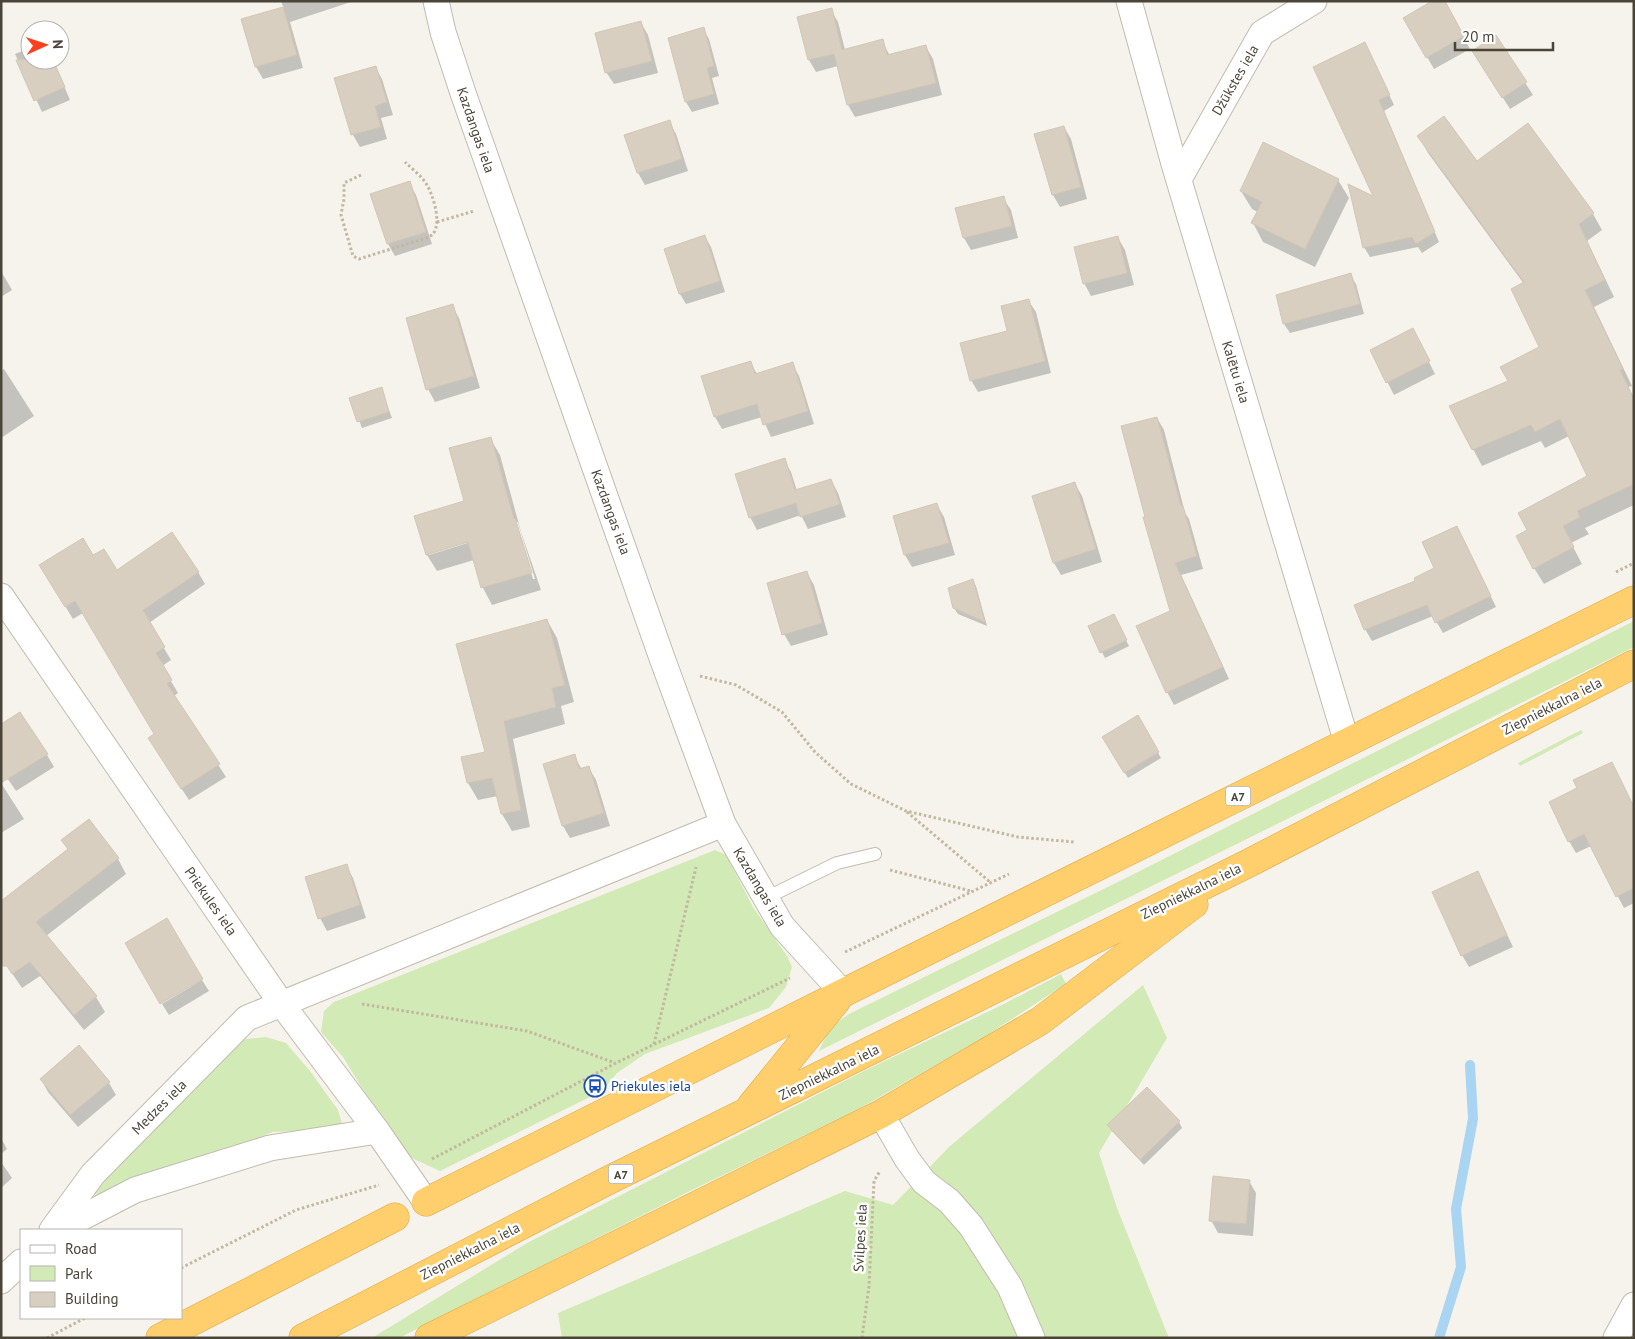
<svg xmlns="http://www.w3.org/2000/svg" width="1635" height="1339" font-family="'PT Sans',sans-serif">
	<rect width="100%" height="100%" fill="#f6f3ec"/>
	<g fill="#d2eab5">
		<path d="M 1634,621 L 1634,647 L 819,1051 L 830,1027 L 849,1014 L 1124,879 Z"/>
		<path d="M 1581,730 L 1583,733 L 1520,766 L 1518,763 Z"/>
		<path d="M 715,850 L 726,855 L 753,907 L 787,956 L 792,967 L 786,987 L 769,1008 L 645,1054 L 617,1073 L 602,1091 L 440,1171 L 414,1159 L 404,1151 L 387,1129 L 343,1057 L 321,1032 L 324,1011 L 334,1002 Z"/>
		<path d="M 1061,974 L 1066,984 L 981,1039 L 855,1111 L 688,1192 L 399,1338 L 372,1338 L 527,1243 L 864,1071 L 1002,1005 Z"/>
		<path d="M 1143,985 L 1167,1038 L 1099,1153 L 1117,1208 L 1169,1338 L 562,1338 L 558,1313 L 845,1191 L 893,1205 L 950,1146 Z"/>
		<path d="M 266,1037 L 286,1043 L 310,1071 L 338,1110 L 342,1124 L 328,1130 L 273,1132 L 122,1187 L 94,1195 L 107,1177 L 204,1071 L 245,1039 Z"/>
	</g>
	<g fill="#0003" fill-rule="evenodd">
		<path d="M 281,1 L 354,1 L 290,22 L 303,68 L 263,79 L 256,67 L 243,20 L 284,9 Z"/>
		<path d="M 1444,1 L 1470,49 L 1434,69 L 1405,18 Z"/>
		<path d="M 831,10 L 838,22 L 845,50 L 882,41 L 890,56 L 926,47 L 933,59 L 942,95 L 855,117 L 848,105 L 838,66 L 816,72 L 809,60 Z"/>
		<path d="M 641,23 L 648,35 L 658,73 L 614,84 L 606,72 Z"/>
		<path d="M 703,29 L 709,39 L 719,76 L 712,78 L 719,104 L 692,112 L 686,102 Z"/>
		<path d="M 1496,37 L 1533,95 L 1510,109 L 1481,63 Z"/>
		<path d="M 1365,44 L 1394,105 L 1384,111 L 1439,242 L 1422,253 L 1418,247 L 1370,257 L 1364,247 L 1375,198 Z"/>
		<path d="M 30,48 L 30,60 L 53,60 L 70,100 L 42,112 L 15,54 Z"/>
		<path d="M 375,67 L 382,79 L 393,115 L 381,118 L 387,139 L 360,147 L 353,135 L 336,79 Z"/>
		<path d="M 669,122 L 676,134 L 688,171 L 645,185 L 638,173 Z"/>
		<path d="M 1064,127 L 1071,139 L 1087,199 L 1060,207 L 1053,195 L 1036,135 Z"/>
		<path d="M 1419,136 L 1593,214 L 1602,230 L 1587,241 L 1614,297 L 1594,307 L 1632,386 L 1628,387 L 1634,398 L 1634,505 L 1585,528 L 1589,534 L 1571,543 L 1582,564 L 1544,584 L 1534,568 L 1529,530 L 1589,477 L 1569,436 L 1545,448 L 1541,441 L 1482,466 L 1451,407 L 1509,382 L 1540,347 L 1524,284 L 1428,153 Z"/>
		<path d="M 1338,180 L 1349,198 L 1315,267 L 1263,242 L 1253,223 L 1258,212 L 1252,209 L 1241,191 Z"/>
		<path d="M 409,183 L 416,195 L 432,244 L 395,256 L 388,244 L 372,194 Z"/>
		<path d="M 1003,198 L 1011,210 L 1018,238 L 971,250 L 964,238 Z"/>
		<path d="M 705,237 L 711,247 L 725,292 L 686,304 L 680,294 L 666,250 Z"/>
		<path d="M 1118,238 L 1125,250 L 1134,285 L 1091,296 L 1084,283 Z"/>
		<path d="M 1,271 L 12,290 L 1,297 Z"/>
		<path d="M 1350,275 L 1356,284 L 1364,314 L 1290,333 L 1284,324 Z"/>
		<path d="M 1028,300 L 1036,312 L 1051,373 L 978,392 L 971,380 L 1008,332 Z"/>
		<path d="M 452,306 L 459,318 L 480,388 L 435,402 L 428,389 Z"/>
		<path d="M 1419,342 L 1435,374 L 1394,395 L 1371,350 Z"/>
		<path d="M 750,362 L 757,374 L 792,364 L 799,376 L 814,424 L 771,437 L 762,417 L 722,429 L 715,417 L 703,377 Z"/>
		<path d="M 4,369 L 34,416 L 1,438 L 1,371 Z"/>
		<path d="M 381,389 L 392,418 L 362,428 L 351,399 Z"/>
		<path d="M 1157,418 L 1164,430 L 1185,513 L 1189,519 L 1203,569 L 1181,575 L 1229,679 L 1174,705 L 1167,692 L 1172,611 Z"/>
		<path d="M 490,438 L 500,455 L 521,532 L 541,590 L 492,605 L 483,588 L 474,560 L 437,571 L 427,555 L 465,501 ZM 514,519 L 518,523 L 535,579 L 533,579 ZM 473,539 L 474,541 L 429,555 L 429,553 Z"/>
		<path d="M 784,460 L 791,472 L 797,491 L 831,480 L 838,493 L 846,517 L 808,529 L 801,515 L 757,530 L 750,517 Z"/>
		<path d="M 1075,484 L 1082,496 L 1102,562 L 1061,575 L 1054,563 L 1033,497 Z"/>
		<path d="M 937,505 L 944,517 L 955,555 L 912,567 L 905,555 Z"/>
		<path d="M 1463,539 L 1496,607 L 1443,633 L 1433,616 L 1372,641 L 1365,629 L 1417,582 L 1436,568 Z"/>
		<path d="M 93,557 L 116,571 L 198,572 L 205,584 L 149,623 L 171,660 L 162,666 L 178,693 L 174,696 L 226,777 L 189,800 L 156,750 L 156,734 L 83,613 L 73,619 L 48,578 Z"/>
		<path d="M 807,573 L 814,585 L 828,635 L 791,646 L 784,634 Z"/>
		<path d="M 973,581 L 976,586 L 987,626 L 958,614 L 954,608 Z"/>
		<path d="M 547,620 L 557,638 L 574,702 L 561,706 L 565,724 L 513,739 L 530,827 L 512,831 L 502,814 L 498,796 L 478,800 L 468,783 L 486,753 Z"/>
		<path d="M 1116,621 L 1129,646 L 1105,658 L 1102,652 Z"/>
		<path d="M 1137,717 L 1161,758 L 1128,778 L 1104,737 Z"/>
		<path d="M 47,755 L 54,767 L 16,791 L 1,769 Z"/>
		<path d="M 574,755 L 582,770 L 589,768 L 596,780 L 610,826 L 570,838 L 563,826 Z"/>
		<path d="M 1,783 L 24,819 L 1,833 Z"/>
		<path d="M 1634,807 L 1634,903 L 1624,908 L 1591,846 L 1576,853 L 1569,841 Z"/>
		<path d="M 63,841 L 118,859 L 126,874 L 46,936 L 96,997 L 105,1012 L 84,1030 L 40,976 L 22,988 L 1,957 L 69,850 Z"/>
		<path d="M 346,865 L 353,878 L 366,918 L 327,931 L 320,918 Z"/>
		<path d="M 1478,873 L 1513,947 L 1469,967 L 1462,955 Z"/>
		<path d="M 202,980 L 209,991 L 169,1015 L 162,1004 Z"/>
		<path d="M 41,1079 L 109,1083 L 116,1095 L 78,1127 L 48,1092 Z"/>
		<path d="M 1179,1122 L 1182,1128 L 1144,1165 L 1112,1131 L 1109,1125 Z"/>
		<path d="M 1,1138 L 7,1149 L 1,1154 Z"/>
		<path d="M 1,1162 L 12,1178 L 1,1188 Z"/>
		<path d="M 1249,1181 L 1256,1193 L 1253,1236 L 1218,1233 L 1211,1220 Z"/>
	</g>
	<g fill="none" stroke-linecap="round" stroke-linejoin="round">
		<path stroke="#a9d4f2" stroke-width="10" d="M 1439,1338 L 1461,1267 L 1456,1209 L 1473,1119 L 1470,1065"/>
	</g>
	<g fill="#d8cfc1" stroke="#d3c7b4">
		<path d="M 1432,1 L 1445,1 L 1464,36 L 1426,58 L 1403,18 Z"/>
		<path d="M 283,7 L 297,55 L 255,67 L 241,19 Z"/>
		<path d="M 832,8 L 842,50 L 883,39 L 887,55 L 926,45 L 936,83 L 847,105 L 834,54 L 808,60 L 797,17 Z"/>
		<path d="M 641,21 L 652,61 L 605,73 L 595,33 Z"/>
		<path d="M 704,27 L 714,66 L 707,68 L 714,94 L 685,102 L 668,38 Z"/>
		<path d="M 1496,35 L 1527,82 L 1502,98 L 1472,51 Z"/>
		<path d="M 1365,42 L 1390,95 L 1379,100 L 1435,232 L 1416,244 L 1412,237 L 1363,248 L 1348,184 L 1373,196 L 1313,67 Z"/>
		<path d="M 16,60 L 53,60 L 65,87 L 34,101 Z"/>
		<path d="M 376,66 L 387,102 L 375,106 L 381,127 L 351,135 L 334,78 Z"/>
		<path d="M 1444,116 L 1477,161 L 1528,123 L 1594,213 L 1579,224 L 1605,280 L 1585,290 L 1623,369 L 1620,370 L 1634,399 L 1634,484 L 1577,511 L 1580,517 L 1563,526 L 1574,547 L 1533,569 L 1516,536 L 1527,530 L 1518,513 L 1587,476 L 1560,419 L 1535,432 L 1531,425 L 1472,450 L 1449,406 L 1508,381 L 1500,367 L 1539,347 L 1511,289 L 1524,282 L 1417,136 Z"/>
		<path d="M 670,120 L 682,159 L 637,173 L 624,135 Z"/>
		<path d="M 1064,126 L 1081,187 L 1052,195 L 1034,134 Z"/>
		<path d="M 1263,142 L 1339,179 L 1305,249 L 1251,223 L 1262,202 L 1240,191 Z"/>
		<path d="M 410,181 L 426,232 L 387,244 L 370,194 Z"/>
		<path d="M 1004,196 L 1012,226 L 963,238 L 955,208 Z"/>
		<path d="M 705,235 L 720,281 L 679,294 L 664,249 Z"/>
		<path d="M 1118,236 L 1127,273 L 1083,284 L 1074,247 Z"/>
		<path d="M 1351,273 L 1360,304 L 1283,324 L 1276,295 Z"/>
		<path d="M 1029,299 L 1045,361 L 970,381 L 960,343 L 1007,331 L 1001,306 Z"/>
		<path d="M 453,304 L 474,376 L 426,390 L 406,318 Z"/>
		<path d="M 1413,328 L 1430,361 L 1386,383 L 1370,350 Z"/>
		<path d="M 751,361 L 755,374 L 793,362 L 808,411 L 763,425 L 757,404 L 714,417 L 701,376 Z"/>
		<path d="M 382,387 L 389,412 L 357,422 L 349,398 Z"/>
		<path d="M 1157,417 L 1181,506 L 1183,506 L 1197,556 L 1175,563 L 1223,667 L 1166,693 L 1136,626 L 1170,611 L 1143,517 L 1145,517 L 1121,426 Z"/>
		<path d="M 491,437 L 514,519 L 515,518 L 532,573 L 481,588 L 468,542 L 426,555 L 414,516 L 464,501 L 449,448 Z"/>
		<path d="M 785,458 L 795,490 L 831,479 L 840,504 L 800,517 L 796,503 L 749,518 L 735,474 Z"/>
		<path d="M 1075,482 L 1096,549 L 1053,563 L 1032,496 Z"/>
		<path d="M 937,503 L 949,543 L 904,555 L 893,516 Z"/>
		<path d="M 1457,526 L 1491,596 L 1435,623 L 1427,605 L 1364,630 L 1354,605 L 1415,581 L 1414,578 L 1434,568 L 1422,542 Z"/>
		<path d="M 172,532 L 199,572 L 143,610 L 165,647 L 156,653 L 172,680 L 167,684 L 220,764 L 181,789 L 148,738 L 154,734 L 75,601 L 65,607 L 39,565 L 83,538 L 93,555 L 104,549 L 117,570 Z"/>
		<path d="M 807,571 L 822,623 L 782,635 L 767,583 Z"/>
		<path d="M 973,579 L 985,622 L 953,608 L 948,588 Z"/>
		<path d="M 1114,614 L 1127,640 L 1100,653 L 1088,626 Z"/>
		<path d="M 547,619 L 565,685 L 552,688 L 556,707 L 504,721 L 521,810 L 501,814 L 492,778 L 467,783 L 461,757 L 485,752 L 456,644 Z"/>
		<path d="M 20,712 L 48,754 L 1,783 L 1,724 Z"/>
		<path d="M 1138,715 L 1159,752 L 1124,773 L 1102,737 Z"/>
		<path d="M 575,754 L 579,769 L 589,766 L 604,813 L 562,826 L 543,764 Z"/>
		<path d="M 1612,762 L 1634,807 L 1634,888 L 1616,897 L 1584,834 L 1568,842 L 1549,802 L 1577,788 L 1573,780 Z"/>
		<path d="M 89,819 L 119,858 L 36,922 L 97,996 L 74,1015 L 30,962 L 12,974 L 7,966 L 1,966 L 1,901 L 68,849 L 61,840 Z"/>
		<path d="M 347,864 L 360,905 L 318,919 L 305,877 Z"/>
		<path d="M 1478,871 L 1507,935 L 1461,956 L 1432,892 Z"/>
		<path d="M 167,918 L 203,979 L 160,1004 L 125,943 Z"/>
		<path d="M 79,1045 L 110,1082 L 70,1115 L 40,1079 Z"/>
		<path d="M 1147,1087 L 1180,1121 L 1140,1160 L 1107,1125 Z"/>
		<path d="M 1213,1176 L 1250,1180 L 1246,1224 L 1209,1221 Z"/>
	</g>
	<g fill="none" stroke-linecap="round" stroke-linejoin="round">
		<g stroke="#c2bbae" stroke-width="14">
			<path id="lane" d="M 766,898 L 837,863 L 875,854"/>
		</g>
		<g stroke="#c2bbae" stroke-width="27">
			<g id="street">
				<path d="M 436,1 L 443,32 L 463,93 L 662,658 L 723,824 L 782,926 L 843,993"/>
				<path d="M 1129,1 L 1174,164 L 1347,743"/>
				<path d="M 1179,179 L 1262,33 L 1314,1"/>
				<path d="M 1,596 L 281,1003 L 377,1131 L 426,1202"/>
				<path d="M 881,1114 L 907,1159 L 924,1182 L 949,1201 L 971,1226 L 1010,1287 L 1032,1338"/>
				<path d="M 52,1230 L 93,1174 L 247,1018 L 723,824"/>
				<path d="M 58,1230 L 135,1190 L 270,1148 L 377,1131"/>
				<path d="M 1,1281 L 21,1262"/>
				<path d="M 1616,1338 L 1634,1305"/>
			</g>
		</g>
		<g stroke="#e0a43c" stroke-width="29">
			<g id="highway">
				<path d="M 751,1106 L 837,1000"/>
				<path d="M 426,1202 L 843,993 L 1634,600"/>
				<path d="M 160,1338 L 395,1217"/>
				<path d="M 303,1338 L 605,1182 L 1247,864 L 1634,664"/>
				<path d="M 429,1338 L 881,1114 L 1040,1021 L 1194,904"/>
			</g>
		</g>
		<g stroke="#c4b79f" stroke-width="3" stroke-dasharray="2.5 2.5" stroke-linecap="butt">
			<path d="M 361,175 L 344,183 L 344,199 L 341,215 L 353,256 L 359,259 L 423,239 C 427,238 431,236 433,234 C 442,223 433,195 427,185 C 422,176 412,169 405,162"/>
			<path d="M 437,222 L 474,211"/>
			<path d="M 1616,572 L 1634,563"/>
			<path d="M 700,676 L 736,685 L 782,712 L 815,752 L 851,784 L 906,811 L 1018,837 L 1074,842"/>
			<path d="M 907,812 L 990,882"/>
			<path d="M 890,870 L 971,891"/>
			<path d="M 845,952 L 1009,874"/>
			<path d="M 362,1004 L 527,1031 L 615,1063"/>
			<path d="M 654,1044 L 696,867"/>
			<path d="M 432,1159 L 616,1063 L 790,978"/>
			<path d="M 181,1268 L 296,1210 L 379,1185"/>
			<path d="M 47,1338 L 85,1318"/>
			<path d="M 862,1338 L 869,1286 L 874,1181 L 880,1171"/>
		</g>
		<use href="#lane" stroke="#fff" stroke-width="12"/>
		<use href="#street" stroke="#fff" stroke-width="25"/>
		<use href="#highway" stroke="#ffcf6e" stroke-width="28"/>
	</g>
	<defs>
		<g id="bus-ring" transform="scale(1.125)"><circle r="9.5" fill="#fff" stroke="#1a4fb4" stroke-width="1.5"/><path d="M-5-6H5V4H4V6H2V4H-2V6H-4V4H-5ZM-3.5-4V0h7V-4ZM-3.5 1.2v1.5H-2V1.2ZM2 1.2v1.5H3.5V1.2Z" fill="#1a4fb4"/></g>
	</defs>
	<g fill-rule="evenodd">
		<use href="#bus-ring" x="595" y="1086"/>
	</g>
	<g text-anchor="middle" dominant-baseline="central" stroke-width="5" stroke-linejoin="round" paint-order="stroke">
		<g fill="#fff" stroke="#817c74" stroke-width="1">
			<rect x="1225.5" y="786.5" width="25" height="19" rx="4"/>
			<rect x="608.5" y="1164.5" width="25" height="19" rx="4"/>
		</g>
		<g font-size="12" font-weight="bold" fill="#4b4439">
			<text x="1238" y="796">A7</text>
			<text x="621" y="1174">A7</text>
		</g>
		<g font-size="14" fill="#4b4439" stroke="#fff">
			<text transform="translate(1235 80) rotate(-60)">Džūkstes iela</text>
			<text transform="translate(476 130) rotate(71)">Kazdangas iela</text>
			<text transform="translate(1236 372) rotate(73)">Kalētu iela</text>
			<text transform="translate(611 512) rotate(70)">Kazdangas iela</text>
			<text transform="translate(1552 706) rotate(-27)">Ziepniekkalna iela</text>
			<text transform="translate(760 887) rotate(59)">Kazdangas iela</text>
			<text transform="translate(1191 891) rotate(-26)">Ziepniekkalna iela</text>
			<text transform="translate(211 901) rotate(55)">Priekules iela</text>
			<text transform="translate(829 1072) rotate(-26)">Ziepniekkalna iela</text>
			<text transform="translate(159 1107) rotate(-45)">Medzes iela</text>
			<text transform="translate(860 1238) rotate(-87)">Svilpes iela</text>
			<text transform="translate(470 1251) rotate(-27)">Ziepniekkalna iela</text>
		</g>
		<g font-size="14" fill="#164399" stroke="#fff" text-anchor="start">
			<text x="611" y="1086">Priekules iela</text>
		</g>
	</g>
	<rect width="1635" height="1339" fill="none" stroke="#4b4439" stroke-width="5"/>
	<rect x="20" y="1229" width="162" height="90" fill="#ffffff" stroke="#b7b4b0"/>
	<rect x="30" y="1245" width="25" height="8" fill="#ffffff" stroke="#b7b4b0"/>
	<text x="65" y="1254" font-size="15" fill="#4b4439">Road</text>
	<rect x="30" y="1266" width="25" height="15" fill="#d2eab5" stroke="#b7b4b0"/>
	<text x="65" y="1279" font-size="15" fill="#4b4439">Park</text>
	<rect x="30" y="1292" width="25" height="15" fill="#d8cfc1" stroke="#b7b4b0"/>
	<text x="65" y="1304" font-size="15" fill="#4b4439">Building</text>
	<g transform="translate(45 45) rotate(87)"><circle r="24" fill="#ffffff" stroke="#b7b4b0"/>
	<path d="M0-4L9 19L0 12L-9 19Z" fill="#fc3f1d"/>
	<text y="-8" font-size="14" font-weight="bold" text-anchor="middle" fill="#4b4439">N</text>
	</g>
	<path d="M1455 42v8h98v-8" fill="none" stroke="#4b4439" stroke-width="2.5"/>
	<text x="1462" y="42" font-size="15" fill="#4b4439" stroke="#ffffff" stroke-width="4" paint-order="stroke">20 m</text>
</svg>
